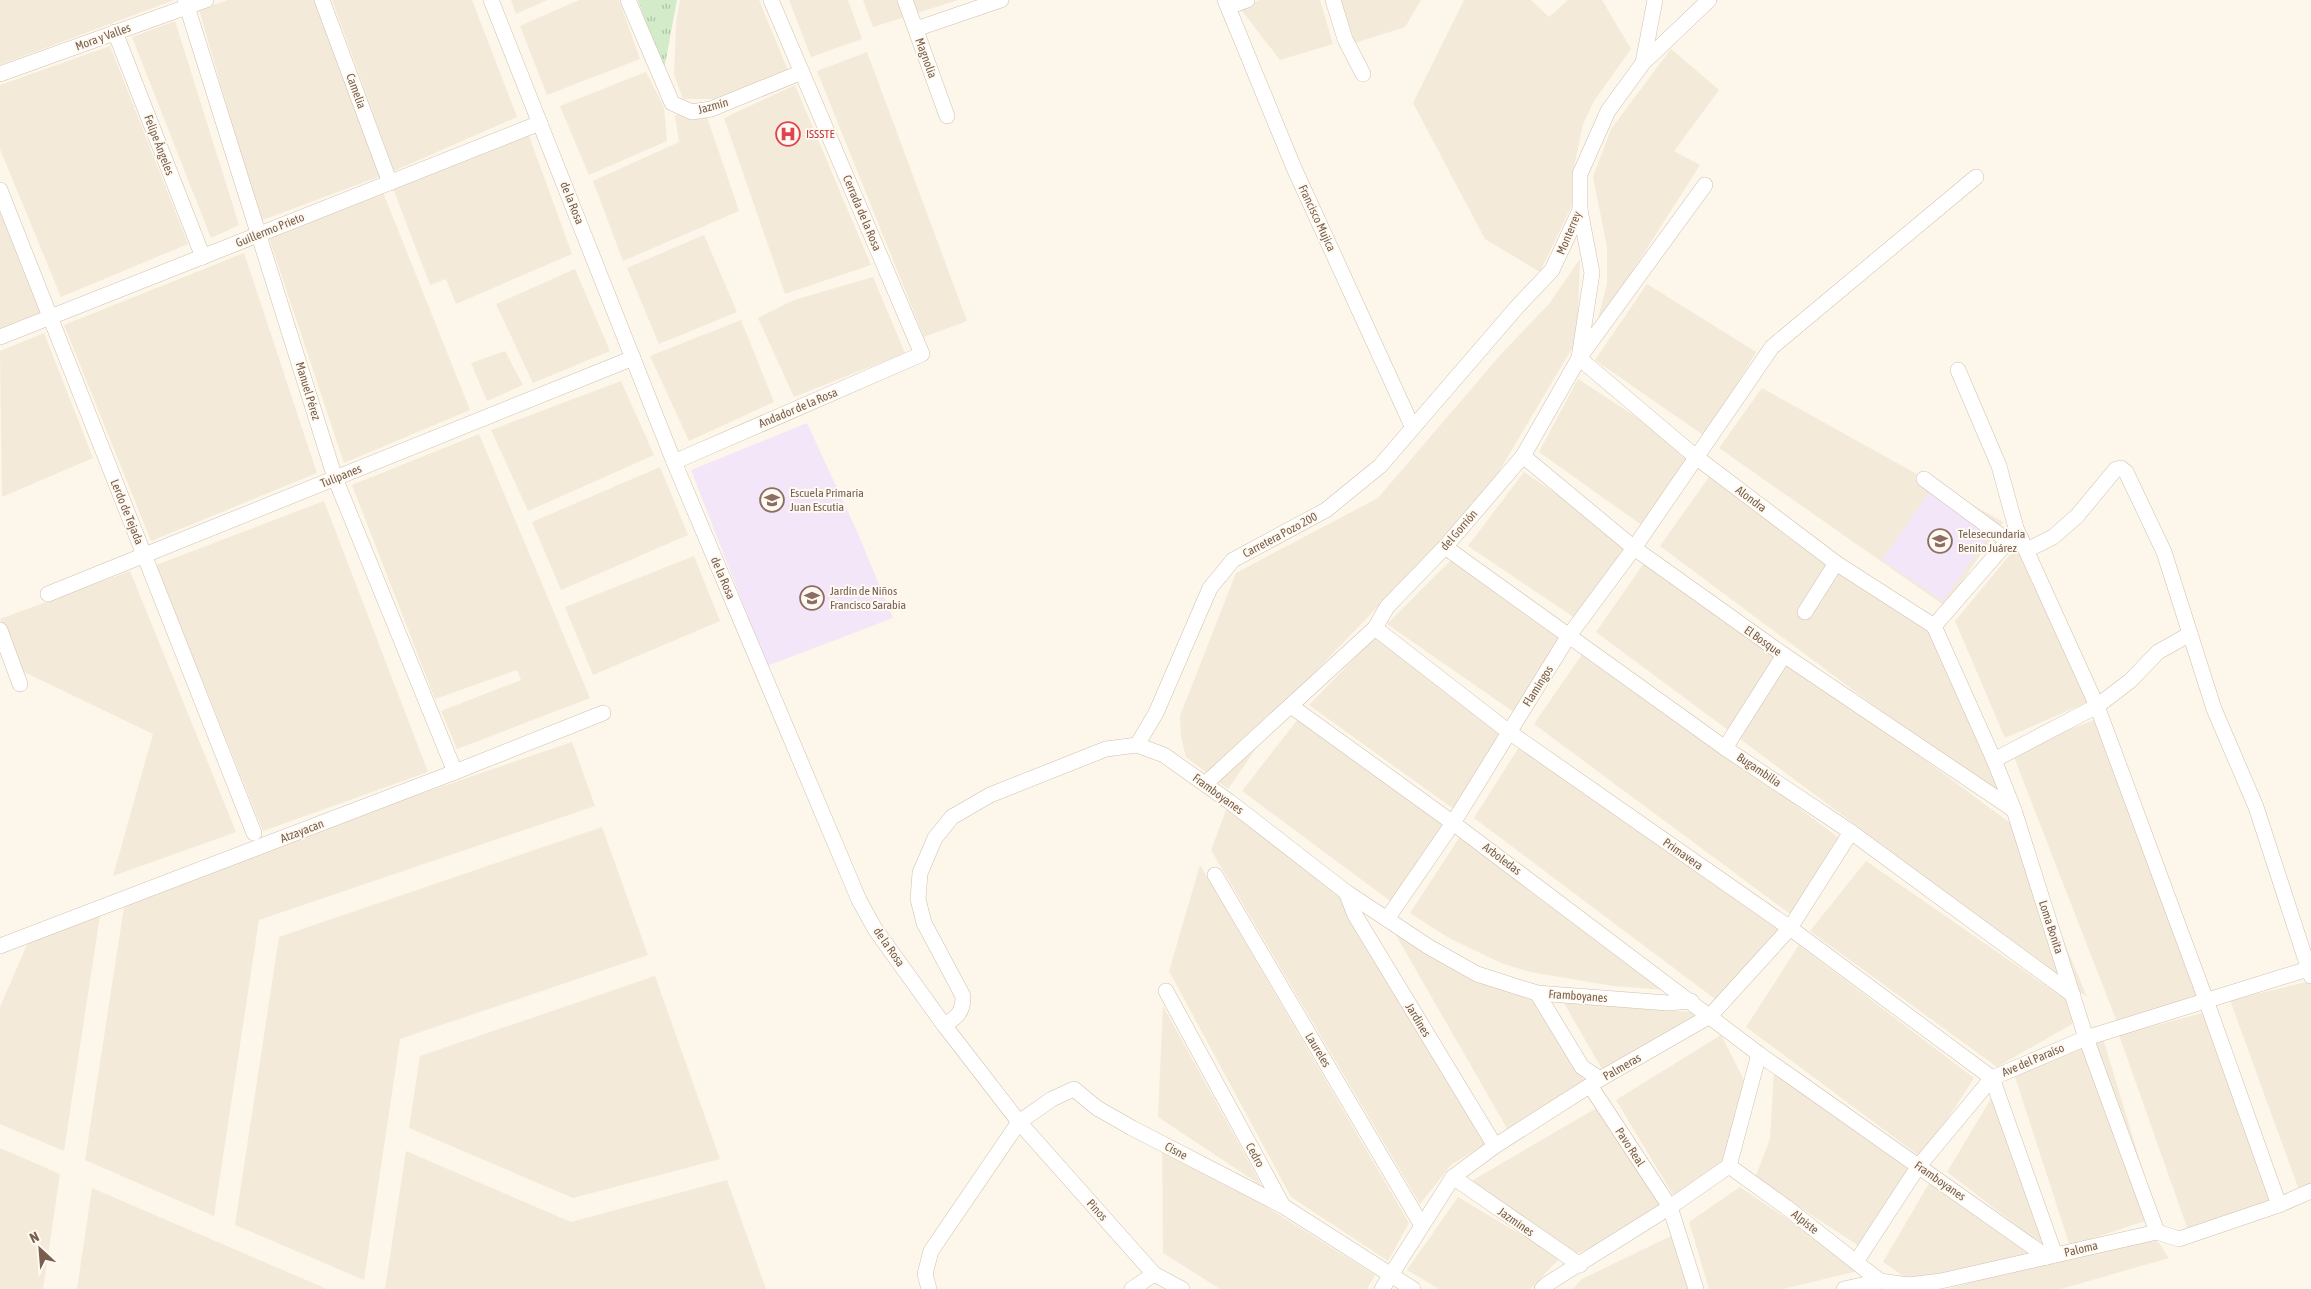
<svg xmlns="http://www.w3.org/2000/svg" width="2311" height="1289" font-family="'Asap Condensed',sans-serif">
	<defs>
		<pattern id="grass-tufts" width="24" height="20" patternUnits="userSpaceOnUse" patternTransform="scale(1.25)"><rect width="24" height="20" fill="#d3ebc8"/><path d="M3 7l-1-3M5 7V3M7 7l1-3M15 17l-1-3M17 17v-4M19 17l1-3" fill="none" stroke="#b0c2a5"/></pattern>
	</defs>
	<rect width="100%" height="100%" fill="#fcf7ea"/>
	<g fill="#f4ead9">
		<path d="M 0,0 L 174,0 L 0,65 Z"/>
		<path d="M 228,0 L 314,0 L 381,176 L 260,221 L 199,10 Z"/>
		<path d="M 332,0 L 472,0 L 517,117 L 394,171 Z"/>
		<path d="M 511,0 L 547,0 L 516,14 Z"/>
		<path d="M 579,0 L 619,0 L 640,59 L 547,95 L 520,26 Z"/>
		<path d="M 680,0 L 759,0 L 789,73 L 722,99 L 683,99 L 674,75 L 676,24 Z"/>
		<path d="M 789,0 L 848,0 L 862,39 L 811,57 Z"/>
		<path d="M 863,0 L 958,0 L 873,27 Z"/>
		<path d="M 1260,0 L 1320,0 L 1333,44 L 1280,60 L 1239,7 Z"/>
		<path d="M 1341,0 L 1421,0 L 1405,27 L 1355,43 Z"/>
		<path d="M 1464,0 L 1531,0 L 1549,17 L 1568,0 L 1602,0 L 1631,49 L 1594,101 L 1583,124 L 1573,171 L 1577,195 L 1540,272 L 1485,239 L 1413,103 Z"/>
		<path d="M 175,21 L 239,225 L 211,238 L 132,37 Z"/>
		<path d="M 110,46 L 188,244 L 61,297 L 0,149 L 0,85 Z"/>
		<path d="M 1671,49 L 1719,90 L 1674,151 L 1700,165 L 1595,330 L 1607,284 L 1607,247 L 1593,177 L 1611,129 Z"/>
		<path d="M 867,52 L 967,321 L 924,337 L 817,71 Z"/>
		<path d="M 646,72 L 664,107 L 667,141 L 589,175 L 560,106 Z"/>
		<path d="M 795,85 L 871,265 L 785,294 L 724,118 Z"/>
		<path d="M 675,115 L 707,117 L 739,211 L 623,261 L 593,181 L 679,142 Z"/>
		<path d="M 528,133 L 572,254 L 456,304 L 446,279 L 430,285 L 392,186 Z"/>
		<path d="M 382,190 L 470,410 L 344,463 L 268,235 Z"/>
		<path d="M 0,211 L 41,314 L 0,329 Z"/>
		<path d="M 704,235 L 737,312 L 659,344 L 627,268 Z"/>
		<path d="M 244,253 L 317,473 L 151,541 L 64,325 Z"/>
		<path d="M 1580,259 L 1577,340 L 1485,495 L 1293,695 L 1228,789 L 1186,757 L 1181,737 L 1180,716 L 1236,573 L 1378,498 L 1503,352 L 1549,304 Z"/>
		<path d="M 575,269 L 610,351 L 533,383 L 496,304 Z"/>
		<path d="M 873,277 L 905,353 L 794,397 L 758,318 L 794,300 Z"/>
		<path d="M 1647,284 L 1756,352 L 1706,437 L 1595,360 Z"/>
		<path d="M 741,320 L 774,402 L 689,441 L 650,356 Z"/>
		<path d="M 44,333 L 93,458 L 2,497 L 0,351 Z"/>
		<path d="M 505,351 L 523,385 L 487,401 L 471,363 Z"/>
		<path d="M 1578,379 L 1693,454 L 1643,526 L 1539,452 Z"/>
		<path d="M 621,381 L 654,455 L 528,511 L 491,430 Z"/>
		<path d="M 1762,388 L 2003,522 L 1945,606 L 1719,448 Z"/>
		<path d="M 479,434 L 590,698 L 457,749 L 441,711 L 521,680 L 517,670 L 435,699 L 352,485 Z"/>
		<path d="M 660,467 L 688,535 L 561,590 L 532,522 Z"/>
		<path d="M 1714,470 L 1934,630 L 2007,805 L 1660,546 Z"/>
		<path d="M 1524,472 L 1632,545 L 1578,620 L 1468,546 Z"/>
		<path d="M 324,501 L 428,772 L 263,831 L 156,565 Z"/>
		<path d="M 2028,533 L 2090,701 L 2005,738 L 1955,621 Z"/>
		<path d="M 694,556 L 720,621 L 593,675 L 565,607 Z"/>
		<path d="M 1649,556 L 2017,828 L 2087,997 L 1596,632 Z"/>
		<path d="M 1454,557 L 1571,634 L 1515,713 L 1387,624 Z"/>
		<path d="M 130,571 L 236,832 L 113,876 L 153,734 L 22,671 L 0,619 Z"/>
		<path d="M 1376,636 L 1504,726 L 1455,810 L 1309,705 Z"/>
		<path d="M 1587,647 L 1848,845 L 1794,917 L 1534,724 Z"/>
		<path d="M 2104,716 L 2208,996 L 2117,1022 L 2012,752 Z"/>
		<path d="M 1298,719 L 1444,822 L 1393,903 L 1242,791 Z"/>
		<path d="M 572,742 L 595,806 L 259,920 L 214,1216 L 85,1160 L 126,894 Z"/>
		<path d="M 1521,744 L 1780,929 L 1723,1005 L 1474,818 Z"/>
		<path d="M 1228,805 L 1350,897 L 1489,1142 L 1451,1165 L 1420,1204 L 1211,850 Z"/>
		<path d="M 602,827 L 648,955 L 400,1039 L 364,1280 L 235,1225 L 279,937 Z"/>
		<path d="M 1463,832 L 1679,991 L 1613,986 L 1530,972 L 1501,963 L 1449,938 L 1410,913 Z"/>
		<path d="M 1866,861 L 2088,1015 L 1997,1067 L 1810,931 Z"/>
		<path d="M 1200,865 L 1409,1223 L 1388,1261 L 1291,1197 L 1169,971 Z"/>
		<path d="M 102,902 L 64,1151 L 0,1124 L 0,1007 L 36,924 Z"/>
		<path d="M 1389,923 L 1479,979 L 1539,1002 L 1586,1083 L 1509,1132 Z"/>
		<path d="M 1799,945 L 1974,1078 L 1922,1158 L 1746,1027 Z"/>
		<path d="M 655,976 L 720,1159 L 573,1198 L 409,1128 L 420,1056 Z"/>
		<path d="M 2311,981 L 2311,1199 L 2303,1201 L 2230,1000 Z"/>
		<path d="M 1564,1003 L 1692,1012 L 1701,1020 L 1606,1076 Z"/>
		<path d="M 1163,1006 L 1262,1186 L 1158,1117 Z"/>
		<path d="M 2210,1011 L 2286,1209 L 2188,1230 L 2119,1035 Z"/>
		<path d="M 2101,1032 L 2157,1217 L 2070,1246 L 2015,1077 Z"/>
		<path d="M 1721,1035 L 1744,1080 L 1745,1122 L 1726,1171 L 1678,1203 L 1616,1100 Z"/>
		<path d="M 1774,1071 L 1909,1169 L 1862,1248 L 1755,1178 L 1770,1139 Z"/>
		<path d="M 1995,1092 L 2054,1254 L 1947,1172 Z"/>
		<path d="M 1600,1106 L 1667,1214 L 1576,1254 L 1468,1183 Z"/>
		<path d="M 1162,1141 L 1375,1275 L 1367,1289 L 1220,1289 L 1163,1253 Z"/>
		<path d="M 0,1148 L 60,1174 L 43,1289 L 0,1289 Z"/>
		<path d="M 406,1151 L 571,1222 L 727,1180 L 766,1289 L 385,1289 Z"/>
		<path d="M 1931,1180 L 2038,1256 L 1922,1289 L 1883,1262 Z"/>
		<path d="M 1740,1187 L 1862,1270 L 1783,1289 L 1709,1289 L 1689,1222 Z"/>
		<path d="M 92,1188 L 327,1289 L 77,1289 Z"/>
		<path d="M 1458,1197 L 1560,1258 L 1530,1289 L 1439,1289 L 1407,1270 Z"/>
		<path d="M 2152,1233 L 2169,1258 L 2061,1289 L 1947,1289 Z"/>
		<path d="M 1673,1235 L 1691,1289 L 1573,1289 L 1582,1279 Z"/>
	</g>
	<g fill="#f4e6f9">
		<path d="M 807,423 L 856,529 L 893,618 L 767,666 L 691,470 Z"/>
		<path d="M 1932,488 L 1999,522 L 1943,601 L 1882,560 Z"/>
	</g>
	<path fill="url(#grass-tufts)" d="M 638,0 L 677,0 L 663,75 Z"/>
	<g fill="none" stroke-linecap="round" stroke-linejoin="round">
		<g stroke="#cfc0af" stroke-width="16">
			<g id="street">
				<path d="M 185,0 L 335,478 L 455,772"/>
				<path d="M 322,0 L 390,183"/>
				<path d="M 491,0 L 674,462 L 859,900 L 875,929 L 944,1025 L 1019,1122 L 1154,1274 L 1182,1289"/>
				<path d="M 628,0 L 672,103 L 692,112 L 711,109 L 802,72"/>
				<path d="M 905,0 L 947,116"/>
				<path d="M 1225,0 L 1294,168 L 1412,426"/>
				<path d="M 1333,0 L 1345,39 L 1363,74"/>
				<path d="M 1228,7 L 1247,0"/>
				<path d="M 916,29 L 1001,0"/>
				<path d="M 115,32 L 203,257"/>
				<path d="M 1643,63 L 1655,0"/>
				<path d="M 0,74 L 206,0"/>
				<path d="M 1705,185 L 1579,358 L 1696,457 L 1836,563 L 1934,626"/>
				<path d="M 0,190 L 254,833"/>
				<path d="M 0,337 L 540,123"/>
				<path d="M 1958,370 L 1999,466 L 2016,528 L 2097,706 L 2206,1000 L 2279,1205"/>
				<path d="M 1523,456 L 1634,548 L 1784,655 L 2014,810"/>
				<path d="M 674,462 L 922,354 L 771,0"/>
				<path d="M 1924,479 L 2008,541"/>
				<path d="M 1445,547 L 1725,748 L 1851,832 L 2073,995"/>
				<path d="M 2027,550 L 2053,537 L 2077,516 L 2116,469 L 2121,468 L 2126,472 L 2164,552 L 2214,709 L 2256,807 L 2311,976"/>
				<path d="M 48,594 L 633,358"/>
				<path d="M 1805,612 L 1836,563"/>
				<path d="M 1934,626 L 1994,760 L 2014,810 L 2086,1038 L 2157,1232"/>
				<path d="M 1934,626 L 2008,541 L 2016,528"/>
				<path d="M 1375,628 L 1509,732 L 1790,928 L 1992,1078"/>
				<path d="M 0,630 L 20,684"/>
				<path d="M 1291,706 L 1453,823 L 1759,1054 L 2047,1257"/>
				<path d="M 1137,745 L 1156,713 L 1210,588 L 1233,560 L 1326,510 L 1380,466 L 1517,307 L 1552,270 L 1580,210 L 1580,174 L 1608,111 L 1643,63 L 1709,0"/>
				<path d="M 1725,748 L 1784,655"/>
				<path d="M 1994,760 L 2097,706 L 2130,681 L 2158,652 L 2190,634"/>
				<path d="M 1205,784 L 1375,628 L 1387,607 L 1445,547 L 1523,456 L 1579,358 L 1592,273 L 1580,210"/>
				<path d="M 1215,875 L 1421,1224"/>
				<path d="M 1346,892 L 1355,915 L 1495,1146"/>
				<path d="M 1387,919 L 1453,823 L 1568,637 L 1634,548 L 1772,347 L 1976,177"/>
				<path d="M 0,946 L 455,772 L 603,713"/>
				<path d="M 1166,991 L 1283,1206 L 1413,1289"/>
				<path d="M 1537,993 L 1582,1067 L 1600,1079"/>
				<path d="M 944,1025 C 958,1017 963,1012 963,996 L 924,923 L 918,899 L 920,873 L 935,838 L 952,817 L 990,795 L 1106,749 L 1137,745 L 1164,755 L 1230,802 L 1346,892 L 1429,947 L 1477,974 L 1537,993 L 1668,1003 L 1691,1001"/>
				<path d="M 1992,1078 L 2055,1255"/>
				<path d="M 1591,1087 L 1670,1207 L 1696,1289"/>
				<path d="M 1729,1166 L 1786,1207 L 1880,1281"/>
				<path d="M 1453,1177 L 1580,1265"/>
				<path d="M 1856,1262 L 1918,1167 L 1992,1078 L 2086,1038 L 2308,969"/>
				<path d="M 929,1289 L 925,1274 L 931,1251 L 1019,1122 L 1052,1099 L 1074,1089 L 1097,1108 L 1132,1128 L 1283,1206"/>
				<path d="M 1132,1289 L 1154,1274"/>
				<path d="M 1382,1289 L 1453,1177 L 1495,1146 L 1600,1079 L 1710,1016 L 1790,928 L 1851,832"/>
				<path d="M 1542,1289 L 1547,1284 L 1670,1207 L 1729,1166 L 1759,1054"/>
				<path d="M 1844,1289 L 1880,1281 L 1909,1285 L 1941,1281 L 2157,1232 L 2179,1239 L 2279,1205 L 2311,1191"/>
			</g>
		</g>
		<use href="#street" stroke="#fff" stroke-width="15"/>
	</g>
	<defs>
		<g id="hospital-ring" transform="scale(1.25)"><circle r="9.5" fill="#fffaf1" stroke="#e0444e" stroke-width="1.5"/><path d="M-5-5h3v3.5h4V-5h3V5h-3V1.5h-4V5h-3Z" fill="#e0444e"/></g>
		<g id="school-ring" transform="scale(1.25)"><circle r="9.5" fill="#fffaf1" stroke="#8d6e63" stroke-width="1.5"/><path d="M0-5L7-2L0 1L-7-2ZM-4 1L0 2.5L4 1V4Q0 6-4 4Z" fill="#8d6e63"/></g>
	</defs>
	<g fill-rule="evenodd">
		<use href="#hospital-ring" x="788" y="134"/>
		<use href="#school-ring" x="772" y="500"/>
		<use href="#school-ring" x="1940" y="541"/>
		<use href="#school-ring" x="812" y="598"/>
	</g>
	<g text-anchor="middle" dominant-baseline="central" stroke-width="4" stroke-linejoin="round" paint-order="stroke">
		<g font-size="12" fill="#785f4d" stroke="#fffaf1">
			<text transform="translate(103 37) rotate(-20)">Mora y Valles</text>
			<text transform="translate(926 58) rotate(70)">Magnolia</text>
			<text transform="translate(356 91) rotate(70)">Camelia</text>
			<text transform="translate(713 106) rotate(-16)">Jazmín</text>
			<text transform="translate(159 145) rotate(69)">Felipe Ángeles</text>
			<text transform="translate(572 203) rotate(68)">de la Rosa</text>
			<text transform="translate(862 213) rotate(67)">Cerrada de la Rosa</text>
			<text transform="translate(1317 218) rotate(65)">Francisco Mujica</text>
			<text transform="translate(270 230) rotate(-22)">Guillermo Prieto</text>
			<text transform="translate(1569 233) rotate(-67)">Monterrey</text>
			<text transform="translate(308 391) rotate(73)">Manuel Pérez</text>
			<text transform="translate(798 408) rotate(-23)">Andador de la Rosa</text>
			<text transform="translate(341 476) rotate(-22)">Tulipanes</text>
			<text transform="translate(1751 499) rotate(37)">Alondra</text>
			<text transform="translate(127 512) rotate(68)">Lerdo de Tejada</text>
			<text transform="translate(1459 530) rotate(-49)">del Gorrión</text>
			<text transform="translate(1280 535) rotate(-28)">Carretera Pozo 200</text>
			<text transform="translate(723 578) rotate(67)">de la Rosa</text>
			<text transform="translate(1763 641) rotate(35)">El Bosque</text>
			<text transform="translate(1538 686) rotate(-58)">Flamingos</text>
			<text transform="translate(1759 770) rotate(34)">Bugambilia</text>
			<text transform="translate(1218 794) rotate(36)">Framboyanes</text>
			<text transform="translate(302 831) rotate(-21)">Atzayacan</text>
			<text transform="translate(1683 854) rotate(35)">Primavera</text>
			<text transform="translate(1502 859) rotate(37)">Arboledas</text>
			<text transform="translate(2051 927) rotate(72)">Loma Bonita</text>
			<text transform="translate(889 947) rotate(55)">de la Rosa</text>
			<text transform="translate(1578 996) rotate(4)">Framboyanes</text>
			<text transform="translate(1418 1020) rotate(59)">Jardines</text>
			<text transform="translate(1318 1050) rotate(59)">Laureles</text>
			<text transform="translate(2033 1060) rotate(-23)">Ave del Paraíso</text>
			<text transform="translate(1622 1067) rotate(-30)">Palmeras</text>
			<text transform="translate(1630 1147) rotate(57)">Pavo Real</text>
			<text transform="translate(1176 1151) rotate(28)">Cisne</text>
			<text transform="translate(1255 1155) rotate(61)">Cedro</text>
			<text transform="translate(1940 1181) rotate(35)">Framboyanes</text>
			<text transform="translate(1097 1210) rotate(48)">Pinos</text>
			<text transform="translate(1516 1222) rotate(35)">Jazmines</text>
			<text transform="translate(1805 1222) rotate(38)">Alpiste</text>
			<text transform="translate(2081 1249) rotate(-13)">Paloma</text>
		</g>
		<g font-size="12" fill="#be3a42" stroke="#fffaf1" text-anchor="start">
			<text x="806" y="134">ISSSTE</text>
		</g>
		<g font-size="12" fill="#785e54" stroke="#fffaf1" text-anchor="start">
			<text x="790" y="493">Escuela Primaria<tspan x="790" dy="14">Juan Escutia</tspan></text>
			<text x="1958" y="534">Telesecundaria<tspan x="1958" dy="14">Benito Juárez</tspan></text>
			<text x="830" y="591">Jardín de Niños<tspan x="830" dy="14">Francisco Sarabia</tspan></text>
		</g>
	</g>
	<g transform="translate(40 1249) rotate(334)" stroke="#fffaf1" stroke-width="4" paint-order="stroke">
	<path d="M0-4L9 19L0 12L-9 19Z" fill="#785f4d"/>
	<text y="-8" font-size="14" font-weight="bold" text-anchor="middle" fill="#785f4d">N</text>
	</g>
</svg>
